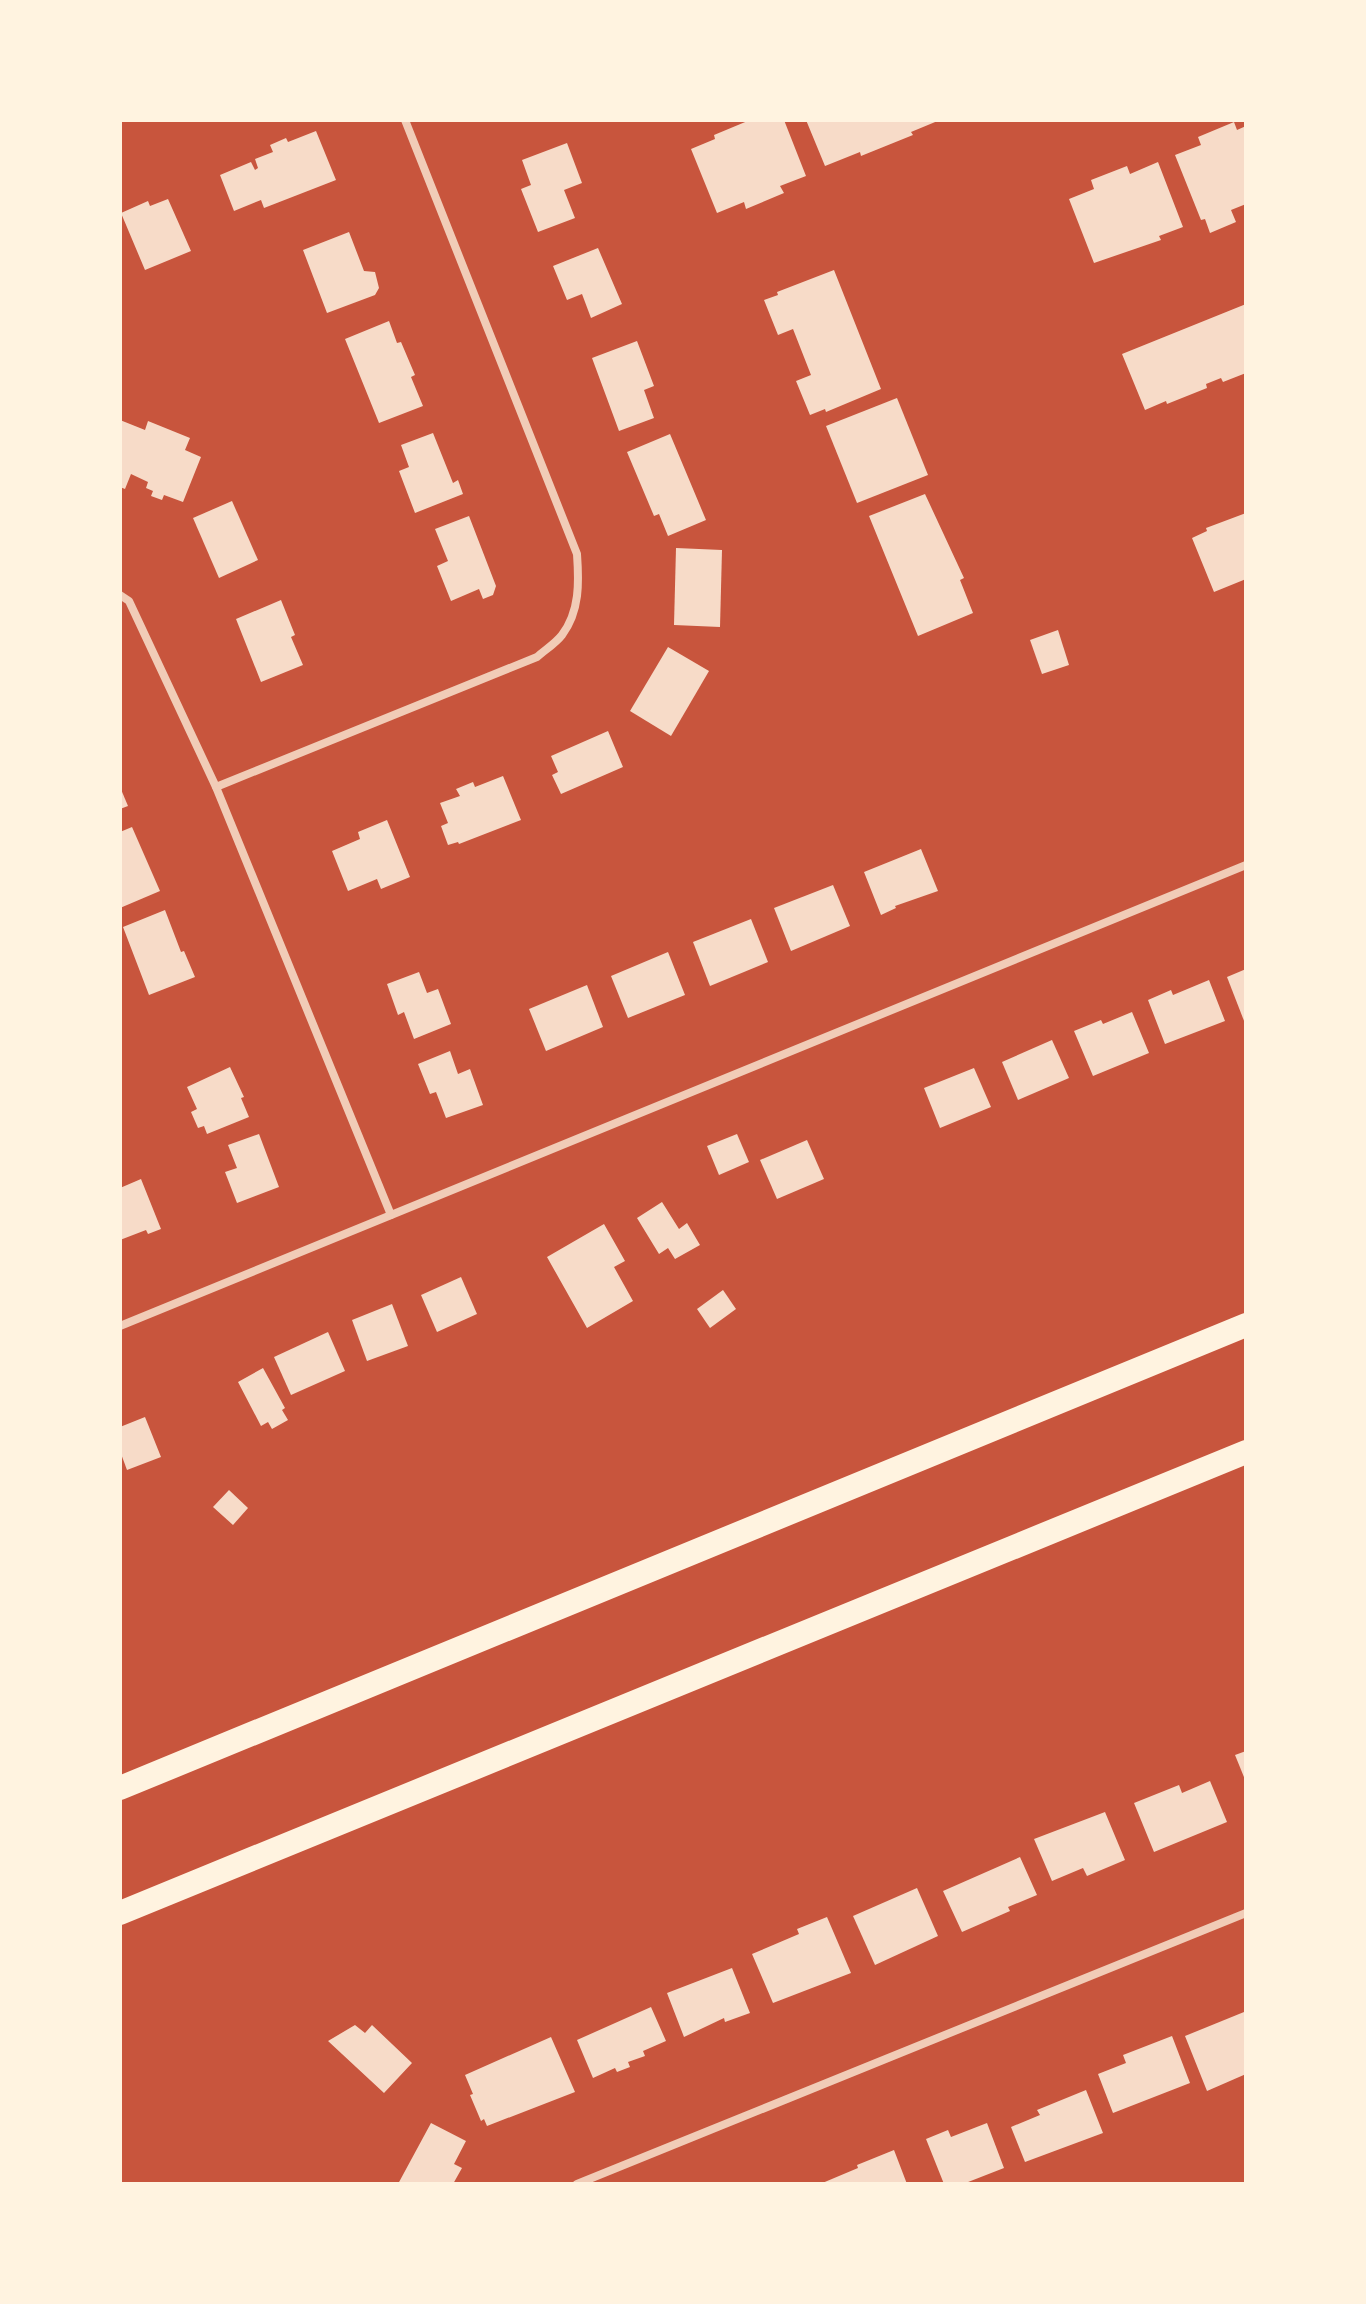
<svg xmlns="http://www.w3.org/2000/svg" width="1366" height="2304" font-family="'Times New Roman',serif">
	<rect width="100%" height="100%" fill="#c8553d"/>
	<g fill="#f7dbc8">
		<path d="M 750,120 L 784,120 L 806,176 L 780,186 L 784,193 L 746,209 L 744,202 L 717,213 L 691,149 L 715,139 L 714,135 Z"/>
		<path d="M 806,120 L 940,120 L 911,132 L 913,135 L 861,156 L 860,152 L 825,166 Z"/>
		<path d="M 1234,122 L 1237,130 L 1246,126 L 1246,204 L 1231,210 L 1236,222 L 1210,233 L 1205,219 L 1201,220 L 1175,155 L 1201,145 L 1198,137 Z"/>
		<path d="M 316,131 L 336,180 L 264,208 L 261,200 L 234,211 L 220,175 L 251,162 L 255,170 L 258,168 L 255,159 L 273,152 L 270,145 L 286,138 L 288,142 Z"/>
		<path d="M 567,143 L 582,183 L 564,190 L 575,218 L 538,232 L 521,189 L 531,185 L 522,160 Z"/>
		<path d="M 1158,162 L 1183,227 L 1159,236 L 1161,240 L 1094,263 L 1069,199 L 1094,189 L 1091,180 L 1127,166 L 1130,174 Z"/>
		<path d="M 168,199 L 191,251 L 145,270 L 121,213 L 148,201 L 150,206 Z"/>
		<path d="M 349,232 L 364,271 L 375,272 L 379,288 L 375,295 L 327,313 L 303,250 Z"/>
		<path d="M 598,248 L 622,304 L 591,318 L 582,294 L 567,300 L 553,266 Z"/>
		<path d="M 834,270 L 881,389 L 826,412 L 825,409 L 810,415 L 796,381 L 811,375 L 793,329 L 778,335 L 764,300 L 778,295 L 777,292 Z"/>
		<path d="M 1246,304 L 1246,373 L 1223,382 L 1221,378 L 1206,384 L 1207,388 L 1167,404 L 1166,401 L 1145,410 L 1122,354 Z"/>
		<path d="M 389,321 L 397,343 L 401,342 L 415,375 L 411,377 L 423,406 L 379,423 L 345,339 Z"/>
		<path d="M 637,341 L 654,386 L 644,390 L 654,418 L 619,431 L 592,358 Z"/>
		<path d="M 897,398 L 928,475 L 857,503 L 826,426 Z"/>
		<path d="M 120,420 L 145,430 L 148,421 L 190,438 L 185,450 L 201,457 L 183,502 L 164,495 L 162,500 L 151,496 L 153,491 L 146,488 L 148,482 L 131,474 L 125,489 L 120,487 Z"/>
		<path d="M 433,433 L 453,483 L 458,480 L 463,494 L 415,513 L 399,471 L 409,467 L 401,445 Z"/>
		<path d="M 670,434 L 706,520 L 668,536 L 659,514 L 654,516 L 627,452 Z"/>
		<path d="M 925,494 L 964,578 L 960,580 L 973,613 L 918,636 L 869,516 Z"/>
		<path d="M 232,501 L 258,560 L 219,578 L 193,518 Z"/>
		<path d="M 1246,513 L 1246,579 L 1214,592 L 1192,538 L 1207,531 L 1206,528 Z"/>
		<path d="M 469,516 L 496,586 L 493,595 L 483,599 L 479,589 L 451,601 L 437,566 L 448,561 L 435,529 Z"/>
		<path d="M 676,548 L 722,550 L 720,627 L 674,625 Z"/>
		<path d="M 281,600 L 295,635 L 291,637 L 303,665 L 261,682 L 236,619 Z"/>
		<path d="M 1058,630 L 1069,665 L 1042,674 L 1030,640 Z"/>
		<path d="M 668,647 L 709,671 L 671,736 L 630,711 Z"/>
		<path d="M 608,731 L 623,767 L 561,794 L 552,775 L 558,772 L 551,756 Z"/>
		<path d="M 503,776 L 521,820 L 459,844 L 458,842 L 448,845 L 441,826 L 448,823 L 440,803 L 460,796 L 456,789 L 473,782 L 475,787 Z"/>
		<path d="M 120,787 L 128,806 L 120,809 Z"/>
		<path d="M 387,820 L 410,877 L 381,889 L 377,879 L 348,891 L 332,851 L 360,839 L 358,832 Z"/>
		<path d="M 132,827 L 160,891 L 120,908 L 120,832 Z"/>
		<path d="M 921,849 L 938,891 L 895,906 L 896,908 L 881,915 L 864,872 Z"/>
		<path d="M 833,885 L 850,926 L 791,951 L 774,908 Z"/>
		<path d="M 165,910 L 181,952 L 184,951 L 195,977 L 149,995 L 123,927 Z"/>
		<path d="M 751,919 L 768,962 L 710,986 L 693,942 Z"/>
		<path d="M 668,952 L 685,995 L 628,1018 L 611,976 Z"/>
		<path d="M 1246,969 L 1246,1026 L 1227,977 Z"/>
		<path d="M 419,972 L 427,993 L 438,989 L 451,1024 L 414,1039 L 404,1012 L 398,1015 L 387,984 Z"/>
		<path d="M 1209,980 L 1225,1021 L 1165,1044 L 1148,1000 L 1171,990 L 1173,995 Z"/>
		<path d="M 587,985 L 603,1027 L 546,1051 L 529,1009 Z"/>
		<path d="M 1132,1012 L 1149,1053 L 1093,1076 L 1074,1031 L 1101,1020 L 1103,1024 Z"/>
		<path d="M 1052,1040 L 1069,1078 L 1018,1100 L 1002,1062 Z"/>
		<path d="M 450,1051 L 458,1074 L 470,1069 L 483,1105 L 446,1118 L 436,1092 L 430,1094 L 418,1064 Z"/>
		<path d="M 230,1067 L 244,1097 L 241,1098 L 249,1117 L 207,1134 L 204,1126 L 198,1128 L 191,1112 L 197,1109 L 187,1087 Z"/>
		<path d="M 974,1068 L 991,1107 L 940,1128 L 924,1088 Z"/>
		<path d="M 259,1134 L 279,1187 L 237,1203 L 225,1172 L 237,1168 L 228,1145 Z"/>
		<path d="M 737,1134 L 749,1162 L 719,1175 L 707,1146 Z"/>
		<path d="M 807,1140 L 824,1179 L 777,1199 L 760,1160 Z"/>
		<path d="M 141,1179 L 161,1229 L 148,1234 L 146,1230 L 120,1240 L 120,1188 Z"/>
		<path d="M 662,1202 L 679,1229 L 687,1223 L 700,1245 L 675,1259 L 668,1248 L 659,1254 L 637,1218 Z"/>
		<path d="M 604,1224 L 625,1261 L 614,1267 L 633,1301 L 587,1328 L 547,1257 Z"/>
		<path d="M 461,1277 L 477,1314 L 437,1332 L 421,1295 Z"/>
		<path d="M 723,1290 L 736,1309 L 710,1328 L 697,1309 Z"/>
		<path d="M 392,1304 L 408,1346 L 367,1361 L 352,1320 Z"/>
		<path d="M 328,1332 L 345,1371 L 291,1395 L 274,1357 Z"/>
		<path d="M 263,1368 L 285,1408 L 282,1410 L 288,1420 L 272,1429 L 268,1422 L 261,1426 L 238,1382 Z"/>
		<path d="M 145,1417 L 161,1457 L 127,1470 L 120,1451 L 120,1427 Z"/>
		<path d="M 229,1490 L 248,1508 L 233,1525 L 213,1507 Z"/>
		<path d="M 1246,1751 L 1246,1782 L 1235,1755 Z"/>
		<path d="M 1210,1781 L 1227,1822 L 1154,1852 L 1134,1803 L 1179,1785 L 1182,1793 Z"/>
		<path d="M 1105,1812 L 1125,1860 L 1087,1876 L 1083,1868 L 1052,1881 L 1034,1839 Z"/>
		<path d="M 1020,1857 L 1037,1895 L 1008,1907 L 1010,1911 L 962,1932 L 943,1891 Z"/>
		<path d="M 917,1888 L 938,1936 L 875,1965 L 853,1916 Z"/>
		<path d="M 827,1917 L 851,1973 L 773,2003 L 752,1954 L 799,1934 L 797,1929 Z"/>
		<path d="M 732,1968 L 750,2013 L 725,2022 L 724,2018 L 684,2037 L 667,1993 Z"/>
		<path d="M 651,2007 L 666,2041 L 643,2051 L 645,2056 L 628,2062 L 630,2067 L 617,2072 L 615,2068 L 593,2078 L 577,2040 Z"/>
		<path d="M 1244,2012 L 1246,2074 L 1207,2091 L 1185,2036 Z"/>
		<path d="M 355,2025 L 365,2033 L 372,2025 L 412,2063 L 384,2093 L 328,2041 Z"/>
		<path d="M 1172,2036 L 1190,2083 L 1113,2113 L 1098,2074 L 1126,2063 L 1123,2055 Z"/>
		<path d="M 551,2037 L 575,2092 L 487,2126 L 484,2119 L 481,2121 L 470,2095 L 473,2094 L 465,2075 Z"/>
		<path d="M 1086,2090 L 1103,2133 L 1025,2162 L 1011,2127 L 1040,2115 L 1037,2110 Z"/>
		<path d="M 431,2123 L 466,2141 L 454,2164 L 462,2168 L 453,2184 L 398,2184 Z"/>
		<path d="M 987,2123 L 1004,2168 L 963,2184 L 944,2184 L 926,2139 L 948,2130 L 951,2137 Z"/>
		<path d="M 894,2150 L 907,2184 L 820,2184 L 858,2168 L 857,2165 Z"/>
	</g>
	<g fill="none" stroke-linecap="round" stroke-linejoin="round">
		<g stroke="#f1ccb7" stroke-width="8">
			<path d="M 120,595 L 129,601 L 216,787 L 391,1215"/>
			<path d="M 216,787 L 537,657 C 545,650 556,643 562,635 C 580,611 579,582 577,554 L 405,120"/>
			<path d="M 120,1326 L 1246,865"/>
			<path d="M 577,2184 L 1246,1913"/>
		</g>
		<g stroke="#fff3e0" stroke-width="24">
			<path d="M 120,1788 L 1246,1325"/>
			<path d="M 120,1913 L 1246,1452"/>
		</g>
	</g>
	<rect width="1366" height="2304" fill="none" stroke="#fff3e0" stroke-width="244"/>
</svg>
